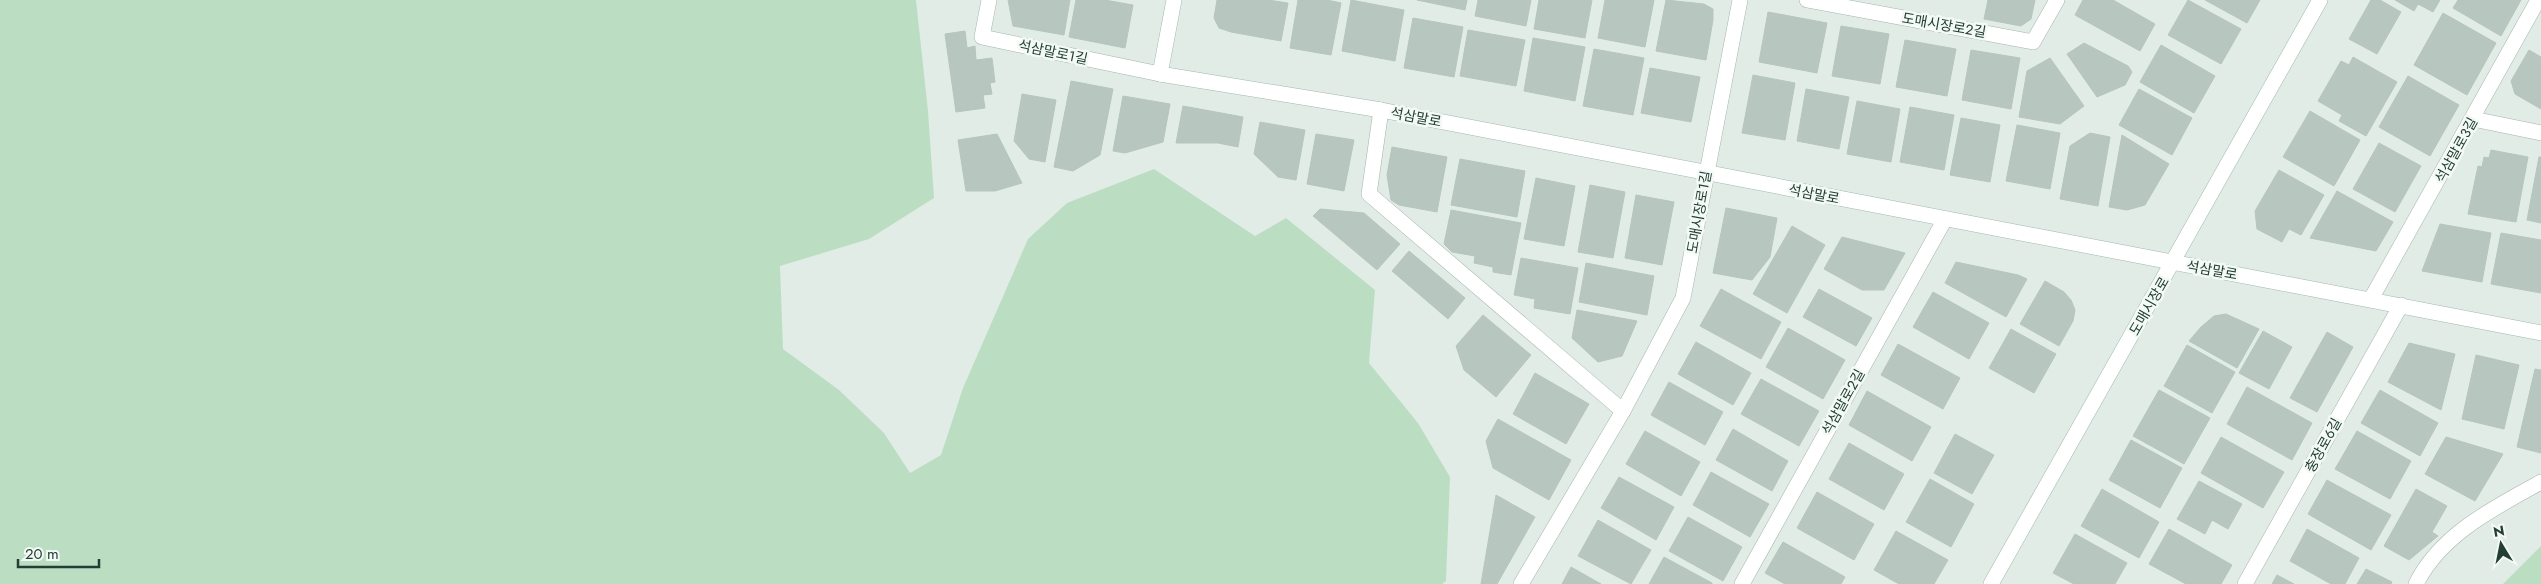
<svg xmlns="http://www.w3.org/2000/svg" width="2541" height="584" font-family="Jost,'Noto Sans KR',sans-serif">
	<rect width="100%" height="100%" fill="#e2ece7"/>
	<g fill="#bbdec2">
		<path d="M 0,0 L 916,0 L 928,111 L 934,198 L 869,239 L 780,266 L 783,349 L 839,390 L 884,433 L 910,473 L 941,455 L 963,388 L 1028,239 L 1067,203 L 1154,169 L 1255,236 L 1286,218 L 1375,290 L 1369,363 L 1418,423 L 1450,477 L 1446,581 L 1442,584 L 0,584 Z"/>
		<path d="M 2541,546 L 2541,584 L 2503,584 Z"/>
	</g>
	<g fill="#b7c7c0" stroke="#b5c6be">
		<path d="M 1008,0 L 1070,0 L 1064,35 L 1013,26 Z"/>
		<path d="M 1076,0 L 1105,0 L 1133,5 L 1125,48 L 1069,37 Z"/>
		<path d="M 1217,0 L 1268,0 L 1288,3 L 1281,41 L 1231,32 L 1219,28 L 1214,18 Z"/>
		<path d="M 1298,0 L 1327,0 L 1341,3 L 1331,55 L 1290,48 Z"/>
		<path d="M 1351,0 L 1404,10 L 1395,61 L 1342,51 Z"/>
		<path d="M 1417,0 L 1467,0 L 1465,10 Z"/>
		<path d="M 1478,0 L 1531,0 L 1526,26 L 1475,16 Z"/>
		<path d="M 1539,0 L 1592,0 L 1585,38 L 1534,29 Z"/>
		<path d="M 1605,0 L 1654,0 L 1645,47 L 1598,38 Z"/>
		<path d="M 1666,0 L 1704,4 L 1713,9 L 1713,20 L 1706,60 L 1656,51 Z"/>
		<path d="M 1988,0 L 2035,0 L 2031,19 L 2021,26 L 1984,19 Z"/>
		<path d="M 2083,0 L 2113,0 L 2155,24 L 2140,51 L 2075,15 Z"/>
		<path d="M 2188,0 L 2241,29 L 2221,64 L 2168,35 Z"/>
		<path d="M 2205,0 L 2260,0 L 2247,23 Z"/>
		<path d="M 2371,0 L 2380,0 L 2401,12 L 2377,54 L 2349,39 Z"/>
		<path d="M 2395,0 L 2440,0 L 2433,12 L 2418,4 L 2414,11 Z"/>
		<path d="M 2458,0 L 2521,0 L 2501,36 L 2453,8 Z"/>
		<path d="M 1768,12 L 1827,23 L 1817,73 L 1759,62 Z"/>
		<path d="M 2443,13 L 2496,43 L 2467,95 L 2414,65 Z"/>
		<path d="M 1413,18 L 1463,27 L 1454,77 L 1404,68 Z"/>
		<path d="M 1841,26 L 1889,34 L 1880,84 L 1832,76 Z"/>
		<path d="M 1468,30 L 1525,40 L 1516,86 L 1460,76 Z"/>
		<path d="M 965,31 L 967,48 L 975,46 L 976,60 L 992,58 L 995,82 L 990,83 L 992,94 L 983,95 L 985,108 L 956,112 L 945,34 Z"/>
		<path d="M 1533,38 L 1585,47 L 1575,101 L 1524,91 Z"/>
		<path d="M 1905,40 L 1956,49 L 1947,96 L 1896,87 Z"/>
		<path d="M 2084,43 L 2128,66 L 2132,72 L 2125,85 L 2097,97 L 2067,54 Z"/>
		<path d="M 2161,45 L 2215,76 L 2194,113 L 2140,82 Z"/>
		<path d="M 1594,49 L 1644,58 L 1633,115 L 1583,106 Z"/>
		<path d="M 1971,50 L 2020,58 L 2011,109 L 1962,100 Z"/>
		<path d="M 2529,50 L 2541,57 L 2541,109 L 2515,94 L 2511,81 Z"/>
		<path d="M 2353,57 L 2397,82 L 2366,136 L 2339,121 L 2342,115 L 2318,101 L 2341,61 L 2349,65 Z"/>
		<path d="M 2050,58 L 2084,106 L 2060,124 L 2019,117 L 2027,71 Z"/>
		<path d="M 1650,68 L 1700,77 L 1691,122 L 1641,113 Z"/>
		<path d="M 1753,75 L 1795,83 L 1785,140 L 1742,133 Z"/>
		<path d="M 2408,76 L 2459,105 L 2430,156 L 2379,127 Z"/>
		<path d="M 1071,81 L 1113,89 L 1100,155 L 1073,171 L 1054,167 Z"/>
		<path d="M 1806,89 L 1849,97 L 1839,149 L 1797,141 Z"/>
		<path d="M 2139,89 L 2192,118 L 2172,155 L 2119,125 Z"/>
		<path d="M 1022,94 L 1056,100 L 1045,162 L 1029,159 L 1014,141 Z"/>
		<path d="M 1123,96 L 1170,104 L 1163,142 L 1125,153 L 1113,151 Z"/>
		<path d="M 1857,101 L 1900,109 L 1891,162 L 1847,154 Z"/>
		<path d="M 1183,106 L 1243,117 L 1238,147 L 1218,143 L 1176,143 Z"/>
		<path d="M 1910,107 L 1954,115 L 1944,170 L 1900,162 Z"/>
		<path d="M 2310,111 L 2360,140 L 2334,186 L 2283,157 Z"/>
		<path d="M 1961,118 L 2000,125 L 1990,182 L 1950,175 Z"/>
		<path d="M 1260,122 L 1305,130 L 1296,180 L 1278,177 L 1254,154 Z"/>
		<path d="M 2017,125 L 2060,133 L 2050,189 L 2006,181 Z"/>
		<path d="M 2090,133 L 2110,137 L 2098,206 L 2060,199 L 2070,146 Z"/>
		<path d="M 997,134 L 1022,183 L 995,191 L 966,191 L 958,140 Z"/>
		<path d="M 1316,134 L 1354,140 L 1344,191 L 1307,184 Z"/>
		<path d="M 2122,135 L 2169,164 L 2145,205 L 2127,210 L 2109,207 Z"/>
		<path d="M 2379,143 L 2421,166 L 2395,212 L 2353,189 Z"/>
		<path d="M 1392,147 L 1447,157 L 1437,212 L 1399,205 L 1391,200 L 1387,175 Z"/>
		<path d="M 2491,150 L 2528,157 L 2516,222 L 2468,214 L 2478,166 L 2482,167 L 2484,157 L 2489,158 Z"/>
		<path d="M 2539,157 L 2541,157 L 2541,223 L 2527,220 Z"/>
		<path d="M 1460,159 L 1525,171 L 1517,217 L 1451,205 Z"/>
		<path d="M 2279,170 L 2324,195 L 2301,235 L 2289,229 L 2282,242 L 2257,229 L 2255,211 Z"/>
		<path d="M 1536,178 L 1575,186 L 1564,246 L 1524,239 Z"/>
		<path d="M 1590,185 L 1625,192 L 1613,258 L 1578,252 Z"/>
		<path d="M 2337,191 L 2393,222 L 2376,251 L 2310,238 Z"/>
		<path d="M 1636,195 L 1674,202 L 1662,265 L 1625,258 Z"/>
		<path d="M 1726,208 L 1777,218 L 1770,257 L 1752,280 L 1713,273 Z"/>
		<path d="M 1320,209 L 1364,213 L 1400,244 L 1377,270 L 1313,216 Z"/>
		<path d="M 1451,210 L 1521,223 L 1511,275 L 1493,272 L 1493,267 L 1474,263 L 1475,256 L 1452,252 L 1444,244 Z"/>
		<path d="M 2440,224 L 2491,233 L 2482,282 L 2422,271 Z"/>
		<path d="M 1792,226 L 1825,245 L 1787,313 L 1753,294 Z"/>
		<path d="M 2501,233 L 2541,240 L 2541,293 L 2491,284 Z"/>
		<path d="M 1842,237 L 1905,253 L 1884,290 L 1862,290 L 1824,269 Z"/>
		<path d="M 1409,251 L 1465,298 L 1448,319 L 1392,271 Z"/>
		<path d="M 1521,258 L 1578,268 L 1570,314 L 1534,308 L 1535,299 L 1514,295 Z"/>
		<path d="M 1956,262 L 2018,275 L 2027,279 L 2006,317 L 1945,283 Z"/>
		<path d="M 1586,263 L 1654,276 L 1647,315 L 1579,302 Z"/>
		<path d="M 2045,281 L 2064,292 L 2071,300 L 2075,310 L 2073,321 L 2059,346 L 2020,324 Z"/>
		<path d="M 1721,289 L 1781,322 L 1761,359 L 1700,326 Z"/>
		<path d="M 1819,289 L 1872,318 L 1856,346 L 1803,317 Z"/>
		<path d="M 1933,292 L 1989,323 L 1969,359 L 1913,327 Z"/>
		<path d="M 1577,310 L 1637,321 L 1622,356 L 1598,362 L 1572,338 Z"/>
		<path d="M 2226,314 L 2259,329 L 2237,368 L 2189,341 L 2201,327 L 2214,316 Z"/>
		<path d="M 1483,315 L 1531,355 L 1496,397 L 1464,370 L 1456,346 Z"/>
		<path d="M 1788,328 L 1845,360 L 1823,399 L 1766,367 Z"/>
		<path d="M 2011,329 L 2056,354 L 2034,393 L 1989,368 Z"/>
		<path d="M 2263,331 L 2292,347 L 2269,389 L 2239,373 Z"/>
		<path d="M 2327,332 L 2353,347 L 2317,412 L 2290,398 Z"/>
		<path d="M 1696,342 L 1751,373 L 1733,405 L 1678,374 Z"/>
		<path d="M 2409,343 L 2455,354 L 2441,410 L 2388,382 Z"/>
		<path d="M 1898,344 L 1960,378 L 1943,409 L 1881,375 Z"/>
		<path d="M 2187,345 L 2235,372 L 2212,413 L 2164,386 Z"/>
		<path d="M 2476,355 L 2519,365 L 2504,429 L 2462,419 Z"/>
		<path d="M 2535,369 L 2541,370 L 2541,453 L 2517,447 Z"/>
		<path d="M 1535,373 L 1589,404 L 1566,444 L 1513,414 Z"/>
		<path d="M 1761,379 L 1819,411 L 1799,446 L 1741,414 Z"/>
		<path d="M 1669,382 L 1723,412 L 1705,445 L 1651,415 Z"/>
		<path d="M 2247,387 L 2312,423 L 2292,460 L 2227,424 Z"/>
		<path d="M 2159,390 L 2210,418 L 2184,464 L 2133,436 Z"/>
		<path d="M 2380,390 L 2438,423 L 2420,456 L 2361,423 Z"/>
		<path d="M 1867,391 L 1931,427 L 1912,461 L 1849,425 Z"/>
		<path d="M 1498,419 L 1571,460 L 1549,500 L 1493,468 L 1486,441 Z"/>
		<path d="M 1733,429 L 1788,461 L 1772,491 L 1716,460 Z"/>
		<path d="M 1645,431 L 1700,462 L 1681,496 L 1626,464 Z"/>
		<path d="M 2357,431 L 2411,461 L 2390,499 L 2335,469 Z"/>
		<path d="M 1955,434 L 1994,455 L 1972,494 L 1934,473 Z"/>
		<path d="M 2221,437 L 2284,472 L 2263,508 L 2201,473 Z"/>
		<path d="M 2446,437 L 2503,454 L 2475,501 L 2425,474 Z"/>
		<path d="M 2131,440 L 2182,468 L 2160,508 L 2109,480 Z"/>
		<path d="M 1849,443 L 1904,474 L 1884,510 L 1829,479 Z"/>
		<path d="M 1711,472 L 1769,504 L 1750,537 L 1693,505 Z"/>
		<path d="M 1619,477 L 1674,507 L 1656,540 L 1601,508 Z"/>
		<path d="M 1930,479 L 1974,504 L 1951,547 L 1906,522 Z"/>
		<path d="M 2327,480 L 2391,515 L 2371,550 L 2308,514 Z"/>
		<path d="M 2199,481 L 2242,504 L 2228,529 L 2212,520 L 2205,534 L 2177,519 Z"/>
		<path d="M 2102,489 L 2159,522 L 2139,558 L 2081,526 Z"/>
		<path d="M 2416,489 L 2447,506 L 2432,532 L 2438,536 L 2409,560 L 2384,546 Z"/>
		<path d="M 1817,492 L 1874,524 L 1854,560 L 1797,528 Z"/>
		<path d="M 1496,495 L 1535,517 L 1497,584 L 1481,584 Z"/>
		<path d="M 1688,517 L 1742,547 L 1723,581 L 1669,551 Z"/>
		<path d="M 1598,520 L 1651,550 L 1631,584 L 1578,556 Z"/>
		<path d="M 2169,529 L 2232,565 L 2221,584 L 2186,584 L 2149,564 Z"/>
		<path d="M 2307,529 L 2359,558 L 2345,584 L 2331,584 L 2290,561 Z"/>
		<path d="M 1896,531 L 1948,560 L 1934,584 L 1899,584 L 1874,570 Z"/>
		<path d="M 2075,534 L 2127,563 L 2115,584 L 2074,584 L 2053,573 Z"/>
		<path d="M 1783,542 L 1845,577 L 1841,584 L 1785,584 L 1765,573 Z"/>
		<path d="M 1664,557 L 1712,583 L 1712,584 L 1649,584 Z"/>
		<path d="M 1571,567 L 1601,584 L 1562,584 Z"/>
		<path d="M 2366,569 L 2392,582 L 2391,584 L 2357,584 Z"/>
		<path d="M 2277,575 L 2294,584 L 2272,584 Z"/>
	</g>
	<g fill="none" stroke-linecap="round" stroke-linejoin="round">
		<g stroke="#a5b4ae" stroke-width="16">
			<g id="street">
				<path d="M 989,0 L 982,37 L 1160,74"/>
				<path d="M 1807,0 L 2033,42 L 2057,0"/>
				<path d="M 1381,110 L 1369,194 L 1623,411"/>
				<path d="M 2473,119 L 2541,133"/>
				<path d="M 2371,299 L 2538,0"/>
				<path d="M 1521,584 L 1623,411 L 1683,298 L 1740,0"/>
				<path d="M 1742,584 L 1945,219"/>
				<path d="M 2245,584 L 2401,305"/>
				<path d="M 2416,584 C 2441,534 2494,508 2541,482"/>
			</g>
		</g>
		<g stroke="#a0b8af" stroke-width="16">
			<g id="secondary">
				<path d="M 1174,0 L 1160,74 L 1381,110 L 2541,333"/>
				<path d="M 1991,584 L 2320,0"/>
			</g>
		</g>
		<use href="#street" stroke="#fff" stroke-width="15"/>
		<use href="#secondary" stroke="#fff" stroke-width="15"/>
	</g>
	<g text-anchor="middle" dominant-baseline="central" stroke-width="5" stroke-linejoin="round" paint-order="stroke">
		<g font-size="14" fill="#223e35" stroke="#f3f9f5">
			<text transform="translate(1944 25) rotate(10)">도매시장로2길</text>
			<text transform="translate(1053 52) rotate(12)">석삼말로1길</text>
			<text transform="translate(1416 117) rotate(11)">석삼말로</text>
			<text transform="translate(2456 150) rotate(-61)">석삼말로3길</text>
			<text transform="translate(1814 194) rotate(11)">석삼말로</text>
			<text transform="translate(1699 212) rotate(-80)">도매시장로1길</text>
			<text transform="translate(2212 270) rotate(10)">석삼말로</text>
			<text transform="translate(2149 306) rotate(-60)">도매시장로</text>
			<text transform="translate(1843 402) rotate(-61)">석삼말로2길</text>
			<text transform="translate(2323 445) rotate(-61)">충장로6길</text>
		</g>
	</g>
	<g transform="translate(2501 544) rotate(350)" stroke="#f3f9f5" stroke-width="4" paint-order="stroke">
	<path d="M0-4L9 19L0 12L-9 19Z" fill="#223e35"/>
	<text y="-8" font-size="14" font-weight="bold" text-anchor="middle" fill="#223e35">N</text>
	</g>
	<path d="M18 559v8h81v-8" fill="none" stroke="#223e35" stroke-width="2.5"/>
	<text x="25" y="559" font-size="15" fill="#223e35" stroke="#f3f9f5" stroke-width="4" paint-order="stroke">20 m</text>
</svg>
